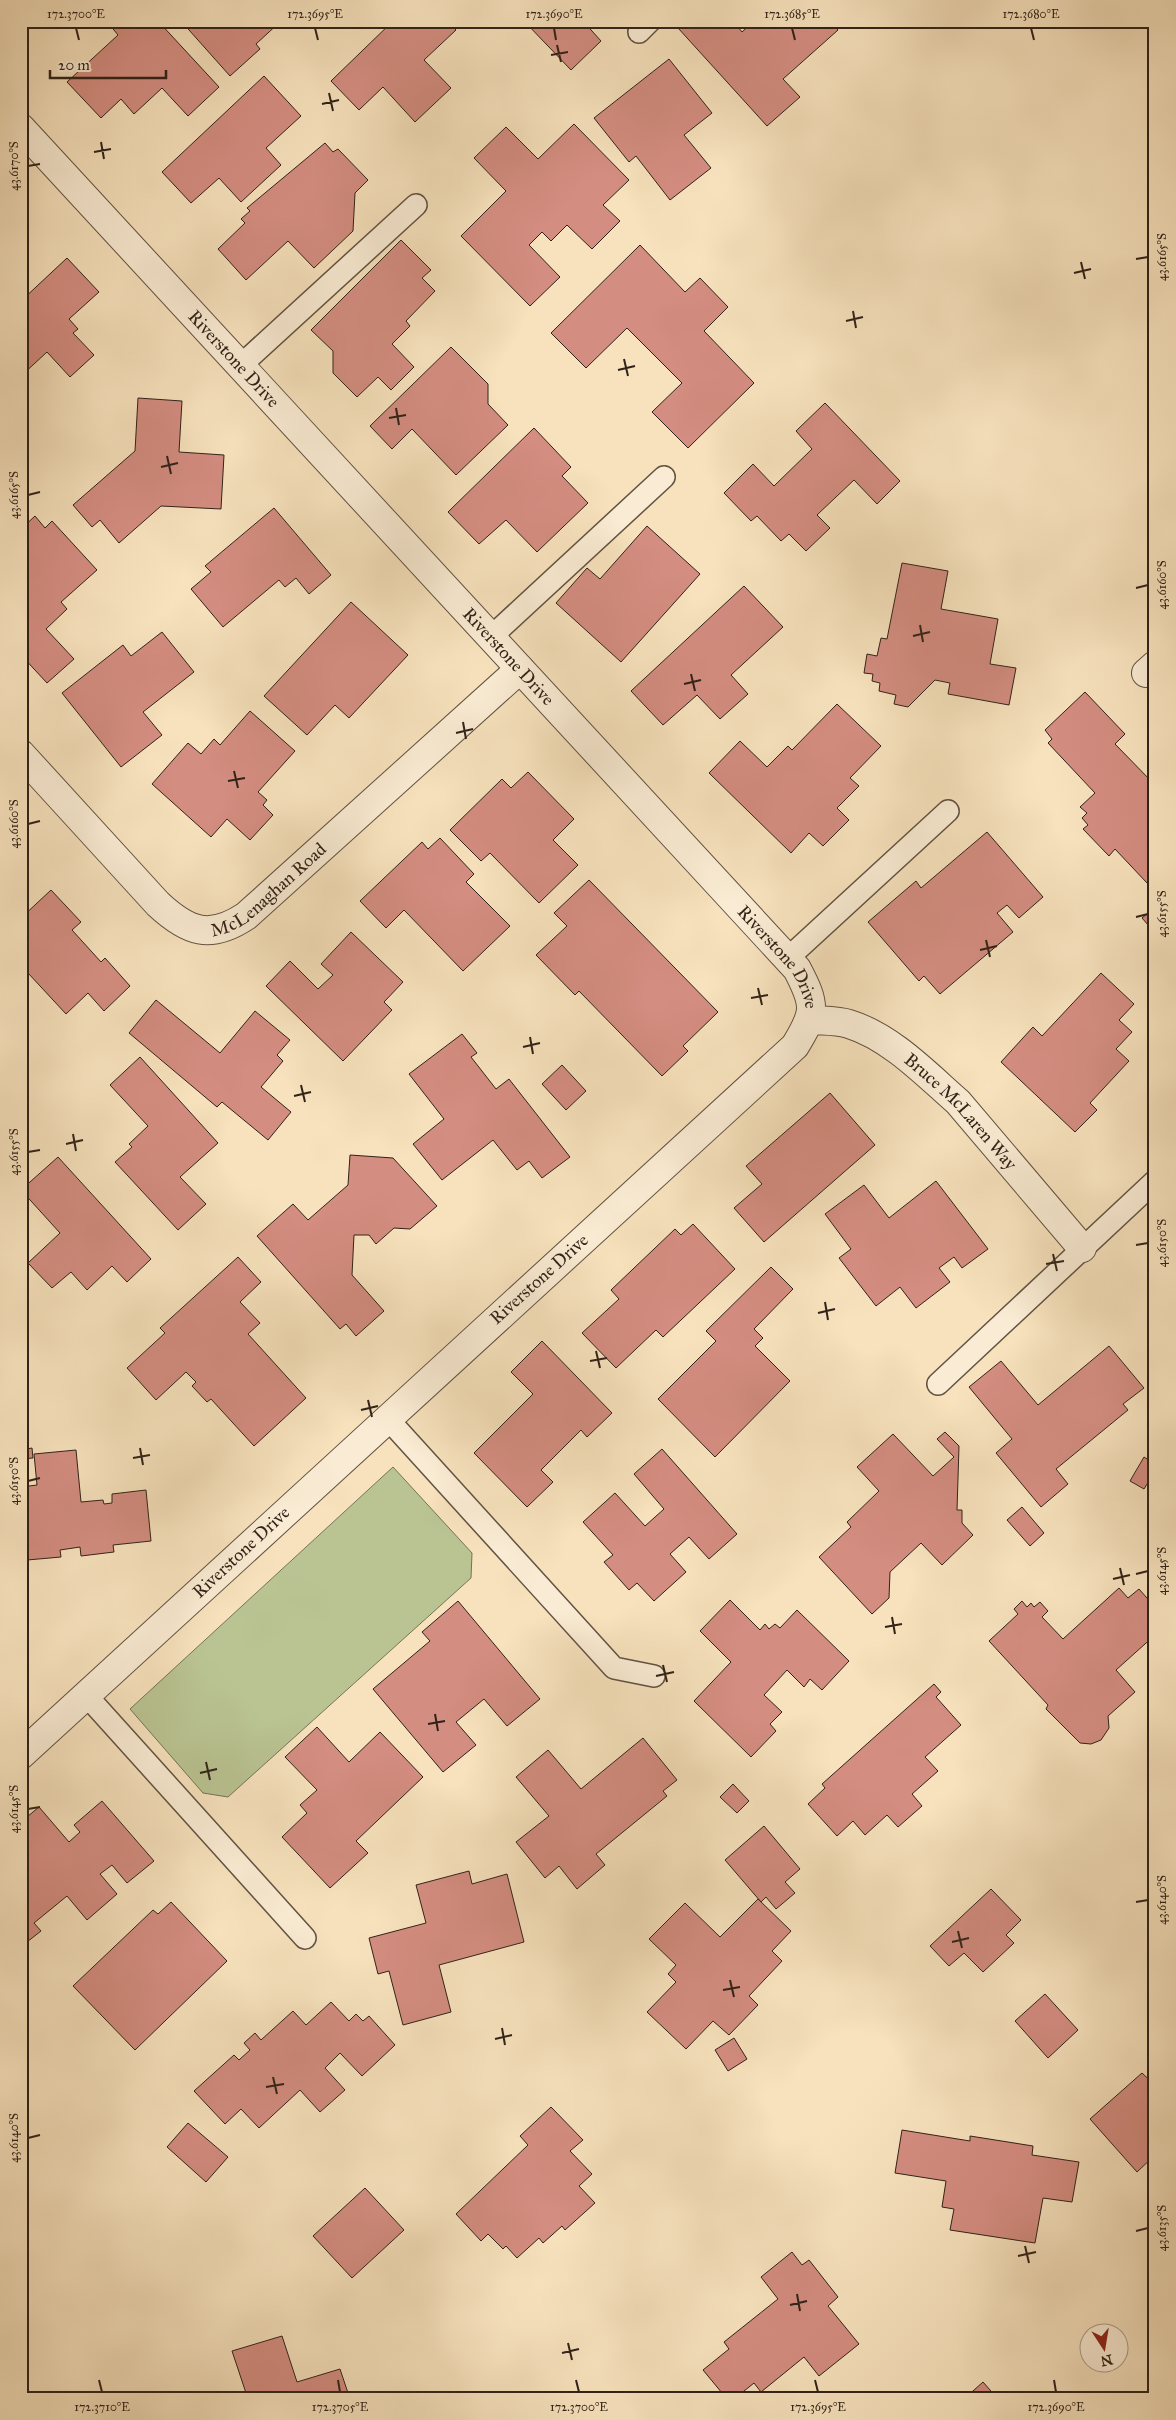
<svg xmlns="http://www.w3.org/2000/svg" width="1176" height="2420" font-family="'IM FELL Great Primer',serif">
	<rect width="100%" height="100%" fill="#f7e2bd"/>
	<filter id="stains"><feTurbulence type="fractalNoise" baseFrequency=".004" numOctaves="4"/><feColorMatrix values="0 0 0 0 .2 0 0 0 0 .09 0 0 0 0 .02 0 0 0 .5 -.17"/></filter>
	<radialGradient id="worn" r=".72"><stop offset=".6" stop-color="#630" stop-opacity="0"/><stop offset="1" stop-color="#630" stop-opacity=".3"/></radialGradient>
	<path fill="#bac493" stroke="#757356" d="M 393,1467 L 472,1553 L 471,1578 L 228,1797 L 203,1793 L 130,1709 Z"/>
	<g fill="#d48d81" stroke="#302218">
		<path d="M 112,21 L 158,21 L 219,87 L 188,116 L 162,88 L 134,114 L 121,99 L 101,118 L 67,82 L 118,35 L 109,24 Z"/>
		<path d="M 181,21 L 281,21 L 256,44 L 260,49 L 230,76 Z"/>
		<path d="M 393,21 L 448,21 L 456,30 L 424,60 L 451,88 L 415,122 L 383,87 L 359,110 L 331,81 Z"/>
		<path d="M 524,21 L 583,21 L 601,41 L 571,70 Z"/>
		<path d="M 686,21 L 733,21 L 742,32 L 754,21 L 830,21 L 838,30 L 783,79 L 800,97 L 767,126 L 678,28 Z"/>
		<path d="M 669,59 L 712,113 L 684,135 L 711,168 L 670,200 L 636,156 L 629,162 L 594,118 Z"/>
		<path d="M 264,76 L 301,116 L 266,148 L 281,165 L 241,202 L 219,178 L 191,203 L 162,172 Z"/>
		<path d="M 574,124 L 629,180 L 603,205 L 620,221 L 592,249 L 567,225 L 551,241 L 542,232 L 529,245 L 560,277 L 530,306 L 461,236 L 506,191 L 474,158 L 506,127 L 538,159 Z"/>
		<path d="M 325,143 L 333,152 L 338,149 L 368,180 L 355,193 L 353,231 L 314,268 L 288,241 L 246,280 L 218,249 L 245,223 L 241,219 L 250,211 L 247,208 Z"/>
		<path d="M 401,240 L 431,270 L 422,278 L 435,291 L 406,321 L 410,326 L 392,344 L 414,367 L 391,390 L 378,377 L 357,397 L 333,373 L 333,351 L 311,330 Z"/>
		<path d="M 640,245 L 685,292 L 700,278 L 728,307 L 704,331 L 754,383 L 688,448 L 652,412 L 682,383 L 627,328 L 586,368 L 551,333 Z"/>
		<path d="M 67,258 L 99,292 L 69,319 L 78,329 L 73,333 L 94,355 L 70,377 L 47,352 L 21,376 L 21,301 Z"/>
		<path d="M 451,347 L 488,384 L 488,404 L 508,425 L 456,475 L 412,429 L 392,449 L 370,426 Z"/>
		<path d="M 138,398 L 182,401 L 179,452 L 224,455 L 221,509 L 161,506 L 119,543 L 100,520 L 92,527 L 73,505 L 135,451 Z"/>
		<path d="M 825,403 L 900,481 L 877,504 L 854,480 L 817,515 L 830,528 L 806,551 L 789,534 L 781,541 L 757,516 L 751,521 L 724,493 L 753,464 L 774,486 L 812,449 L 796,431 Z"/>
		<path d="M 534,428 L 571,467 L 562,476 L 588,503 L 537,552 L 506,520 L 479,544 L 448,512 Z"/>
		<path d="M 274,508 L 331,575 L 309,594 L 296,578 L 285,587 L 279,580 L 223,627 L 191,589 L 211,572 L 205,566 Z"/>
		<path d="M 35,516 L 45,528 L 52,521 L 97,570 L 61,602 L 67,609 L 46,629 L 74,659 L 47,683 L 21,655 L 21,529 Z"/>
		<path d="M 647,526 L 700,574 L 621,662 L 556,603 L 587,568 L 600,579 Z"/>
		<path d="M 902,563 L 948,571 L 941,609 L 998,619 L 990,664 L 1016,668 L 1009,705 L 948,694 L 950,683 L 935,680 L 908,707 L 894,704 L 896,695 L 879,691 L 880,683 L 872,681 L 873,674 L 864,673 L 867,654 L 877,656 L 881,638 L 887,639 Z"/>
		<path d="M 744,586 L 783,627 L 731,675 L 748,694 L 720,719 L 697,695 L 663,725 L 631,691 Z"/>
		<path d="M 351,602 L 408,655 L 349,718 L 335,705 L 307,735 L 264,696 Z"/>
		<path d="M 162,632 L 194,672 L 143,712 L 162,735 L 121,767 L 62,693 L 123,645 L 131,656 Z"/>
		<path d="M 1085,692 L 1125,734 L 1115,744 L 1155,785 L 1155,875 L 1147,883 L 1115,849 L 1109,856 L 1083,829 L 1088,825 L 1082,818 L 1087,813 L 1080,807 L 1095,793 L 1048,743 L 1052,739 L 1045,730 Z"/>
		<path d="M 837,704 L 881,746 L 850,778 L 859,786 L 837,808 L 849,820 L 823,846 L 809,833 L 791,853 L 709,773 L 740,741 L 767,767 L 788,746 L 792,750 Z"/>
		<path d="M 250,711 L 295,751 L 258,792 L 267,800 L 263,805 L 273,815 L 250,840 L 227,819 L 211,837 L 152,784 L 188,743 L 201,754 L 214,739 L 220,745 Z"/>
		<path d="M 528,772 L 574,819 L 553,840 L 578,865 L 539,903 L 490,853 L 481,861 L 450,830 L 502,779 L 511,788 Z"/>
		<path d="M 987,832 L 1043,897 L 1019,918 L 1007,905 L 997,913 L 1013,932 L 940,994 L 924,976 L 919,981 L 868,922 L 916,881 L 921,888 Z"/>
		<path d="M 440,838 L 474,874 L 466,882 L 510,926 L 463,971 L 404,910 L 386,928 L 360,901 L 422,842 L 428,849 Z"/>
		<path d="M 589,880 L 718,1012 L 683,1046 L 688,1051 L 662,1076 L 579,991 L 575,995 L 536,955 L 567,926 L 554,913 Z"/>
		<path d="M 51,890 L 81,922 L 72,930 L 101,962 L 105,958 L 130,986 L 104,1011 L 88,993 L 66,1014 L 28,973 L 21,978 L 21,918 Z"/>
		<path d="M 1155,907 L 1155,933 L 1142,918 Z"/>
		<path d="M 351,932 L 403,982 L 384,1002 L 392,1010 L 343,1061 L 266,986 L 290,961 L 318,989 L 333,975 L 321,964 Z"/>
		<path d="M 1101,973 L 1134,1004 L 1119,1020 L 1132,1032 L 1116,1049 L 1129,1061 L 1090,1103 L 1097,1110 L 1075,1132 L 1001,1062 L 1033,1027 L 1042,1036 Z"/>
		<path d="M 156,1000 L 220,1053 L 255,1011 L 290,1040 L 277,1055 L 283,1061 L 261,1087 L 291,1112 L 268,1140 L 222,1102 L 217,1107 L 129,1033 Z"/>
		<path d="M 462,1034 L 477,1053 L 471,1057 L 496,1089 L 509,1079 L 570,1157 L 542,1178 L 529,1161 L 517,1170 L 493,1140 L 442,1180 L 413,1144 L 444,1119 L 409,1074 Z"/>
		<path d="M 140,1057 L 218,1143 L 180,1177 L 206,1204 L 178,1230 L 115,1162 L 132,1147 L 129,1144 L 148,1126 L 110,1085 Z"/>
		<path d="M 562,1065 L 586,1091 L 566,1110 L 542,1084 Z"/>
		<path d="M 830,1093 L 875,1145 L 764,1242 L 734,1208 L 762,1184 L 746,1166 Z"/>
		<path d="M 350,1155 L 393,1158 L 437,1206 L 410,1229 L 394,1228 L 376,1244 L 369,1235 L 354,1235 L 352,1275 L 384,1311 L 356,1336 L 346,1324 L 340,1329 L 257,1236 L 293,1204 L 308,1220 L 348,1185 Z"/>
		<path d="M 58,1157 L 151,1259 L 127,1282 L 112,1266 L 87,1290 L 71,1272 L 52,1288 L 28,1263 L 60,1233 L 21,1190 Z"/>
		<path d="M 936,1181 L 988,1249 L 962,1268 L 954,1257 L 939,1268 L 950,1282 L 916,1308 L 900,1287 L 876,1306 L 839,1258 L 851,1249 L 825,1214 L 864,1185 L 889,1218 Z"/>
		<path d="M 693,1224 L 735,1269 L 663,1337 L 656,1330 L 616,1368 L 582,1333 L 619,1299 L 611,1290 L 675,1229 L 681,1235 Z"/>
		<path d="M 238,1257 L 261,1282 L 240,1302 L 260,1323 L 248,1334 L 306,1398 L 254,1446 L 211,1399 L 207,1402 L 192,1386 L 196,1382 L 186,1372 L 156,1400 L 127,1368 L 165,1333 L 160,1328 Z"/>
		<path d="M 771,1267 L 793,1289 L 754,1329 L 763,1338 L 755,1346 L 790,1381 L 715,1457 L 658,1399 L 716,1341 L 706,1331 Z"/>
		<path d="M 542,1341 L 612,1413 L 587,1437 L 581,1430 L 541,1470 L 553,1482 L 527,1507 L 474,1453 L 533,1394 L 511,1372 Z"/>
		<path d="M 1109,1346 L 1144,1388 L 1123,1404 L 1128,1410 L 1056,1469 L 1068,1484 L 1041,1507 L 996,1453 L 1012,1439 L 969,1387 L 1001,1361 L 1038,1405 Z"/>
		<path d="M 945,1432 L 959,1446 L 957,1510 L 962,1510 L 962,1523 L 973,1535 L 942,1565 L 921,1543 L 890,1572 L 889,1598 L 872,1614 L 819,1557 L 851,1527 L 847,1522 L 879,1491 L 857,1467 L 893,1434 L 933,1476 L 954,1457 L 937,1439 Z"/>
		<path d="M 32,1448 L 33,1458 L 21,1459 L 21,1450 Z"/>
		<path d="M 662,1449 L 737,1534 L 709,1559 L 689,1537 L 670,1554 L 686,1572 L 654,1601 L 637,1583 L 629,1590 L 604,1562 L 613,1555 L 583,1522 L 615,1493 L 645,1526 L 664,1509 L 634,1474 Z"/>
		<path d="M 76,1450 L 81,1502 L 103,1500 L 104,1504 L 112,1503 L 112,1494 L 146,1490 L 151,1541 L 113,1545 L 114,1552 L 81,1556 L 80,1547 L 60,1550 L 61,1557 L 27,1560 L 26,1542 L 21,1543 L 21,1487 L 37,1485 L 34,1454 Z"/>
		<path d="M 1144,1457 L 1155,1464 L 1155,1471 L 1144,1489 L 1130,1481 Z"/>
		<path d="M 1022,1507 L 1044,1533 L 1030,1546 L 1007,1520 Z"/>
		<path d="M 1119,1588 L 1128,1598 L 1139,1589 L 1155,1607 L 1155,1635 L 1116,1670 L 1135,1692 L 1108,1716 L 1109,1728 L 1101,1740 L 1091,1744 L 1080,1743 L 1046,1709 L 1048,1705 L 989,1641 L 1018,1614 L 1014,1609 L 1022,1601 L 1027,1607 L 1031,1603 L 1034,1607 L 1040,1602 L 1048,1611 L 1042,1617 L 1063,1639 Z"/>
		<path d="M 730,1600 L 760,1630 L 765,1624 L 769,1629 L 775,1624 L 780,1628 L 797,1610 L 849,1661 L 822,1690 L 810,1679 L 804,1687 L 787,1670 L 764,1695 L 782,1712 L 770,1724 L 776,1731 L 751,1757 L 694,1701 L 731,1662 L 700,1631 Z"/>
		<path d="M 458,1601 L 540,1699 L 507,1726 L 484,1699 L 456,1722 L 476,1745 L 443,1772 L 373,1689 L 430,1641 L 422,1632 Z"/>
		<path d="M 934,1684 L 941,1692 L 936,1697 L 961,1725 L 925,1757 L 938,1771 L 912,1794 L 922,1806 L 898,1827 L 887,1815 L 865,1835 L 853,1821 L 837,1836 L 808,1804 L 825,1788 L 822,1784 Z"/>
		<path d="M 317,1727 L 349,1762 L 380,1732 L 423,1777 L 356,1841 L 368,1853 L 330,1888 L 282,1837 L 307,1813 L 300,1805 L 317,1790 L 285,1757 Z"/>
		<path d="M 643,1738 L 677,1780 L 663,1791 L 667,1796 L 596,1854 L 605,1865 L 577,1889 L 559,1866 L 545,1878 L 516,1842 L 549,1816 L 516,1777 L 548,1750 L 581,1789 Z"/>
		<path d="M 733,1784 L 749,1801 L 737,1813 L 720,1797 Z"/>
		<path d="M 102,1801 L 154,1861 L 127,1883 L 112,1865 L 100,1874 L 117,1894 L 87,1920 L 67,1896 L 34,1923 L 41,1931 L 27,1942 L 21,1935 L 21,1822 L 39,1807 L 69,1842 L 80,1832 L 74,1825 Z"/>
		<path d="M 764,1826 L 800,1869 L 785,1882 L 795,1893 L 776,1909 L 766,1897 L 761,1902 L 725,1860 Z"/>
		<path d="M 469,1871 L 472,1884 L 507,1874 L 524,1942 L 439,1965 L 451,2012 L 403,2025 L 389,1971 L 378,1974 L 369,1938 L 426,1923 L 416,1885 Z"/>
		<path d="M 991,1889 L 1021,1920 L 1006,1935 L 1014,1943 L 983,1972 L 964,1953 L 949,1966 L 930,1946 Z"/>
		<path d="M 758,1899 L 791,1931 L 772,1951 L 782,1961 L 749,1996 L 758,2005 L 729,2035 L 713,2021 L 686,2049 L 647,2012 L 676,1982 L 668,1974 L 676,1965 L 649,1939 L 685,1903 L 720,1937 Z"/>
		<path d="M 171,1902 L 227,1961 L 135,2050 L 73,1986 L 153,1910 L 158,1914 Z"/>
		<path d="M 1045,1994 L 1078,2030 L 1048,2058 L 1015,2021 Z"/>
		<path d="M 331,2002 L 349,2021 L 356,2014 L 363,2021 L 369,2016 L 395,2045 L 362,2076 L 340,2053 L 325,2068 L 345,2090 L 320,2112 L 300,2090 L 259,2128 L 241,2109 L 225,2124 L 194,2091 L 234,2055 L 239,2060 L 250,2050 L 244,2043 L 255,2033 L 261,2040 L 293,2011 L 306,2025 Z"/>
		<path d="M 734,2038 L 747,2059 L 728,2071 L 715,2050 Z"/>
		<path d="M 1142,2073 L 1155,2085 L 1155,2136 L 1152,2138 L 1155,2142 L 1155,2155 L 1137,2172 L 1090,2119 Z"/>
		<path d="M 551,2107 L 583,2140 L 570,2151 L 592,2174 L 579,2186 L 595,2203 L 565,2230 L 562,2226 L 543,2243 L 539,2238 L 517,2258 L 506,2246 L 503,2249 L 488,2234 L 481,2241 L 456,2214 L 528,2145 L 520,2136 Z"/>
		<path d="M 188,2123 L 228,2157 L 206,2182 L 167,2147 Z"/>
		<path d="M 902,2130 L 970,2141 L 970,2136 L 1033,2146 L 1032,2155 L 1079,2162 L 1072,2202 L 1043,2198 L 1035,2243 L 950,2230 L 954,2209 L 942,2207 L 946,2181 L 895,2173 Z"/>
		<path d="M 365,2188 L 404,2230 L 352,2278 L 313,2236 Z"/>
		<path d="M 792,2252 L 802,2265 L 809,2260 L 838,2297 L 828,2306 L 859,2344 L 819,2376 L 804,2357 L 761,2392 L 754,2383 L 734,2399 L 727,2399 L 703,2370 L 729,2349 L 724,2342 L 778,2299 L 761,2277 Z"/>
		<path d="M 282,2336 L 297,2382 L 340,2369 L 350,2399 L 248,2399 L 232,2351 Z"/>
		<path d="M 983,2382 L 998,2399 L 964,2399 Z"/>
	</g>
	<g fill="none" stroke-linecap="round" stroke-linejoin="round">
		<g stroke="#625241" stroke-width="24">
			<g id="lane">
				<path d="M 639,32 L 650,21"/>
				<path d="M 240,366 L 416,205"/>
				<path d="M 491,637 L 664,477"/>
				<path d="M 787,959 L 948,811"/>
				<path d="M 938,1384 L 1155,1181"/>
				<path d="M 387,1418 L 614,1668 L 654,1676"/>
				<path d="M 86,1695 L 305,1938"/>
			</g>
		</g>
		<g stroke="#625241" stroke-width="30">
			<g id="street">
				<path id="s1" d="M 21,128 L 797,969 C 816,1005 816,1012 795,1046 L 21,1755"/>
				<path d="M 1146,673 L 1155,665"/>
				<path id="s2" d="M 21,754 L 158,904 C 188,932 210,940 246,916 L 520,669"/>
				<path id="s3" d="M 811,1020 C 823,1021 837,1020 849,1024 C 891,1037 926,1074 958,1102 L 1082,1248"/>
			</g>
		</g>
		<use href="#lane" stroke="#faecd4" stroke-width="21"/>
		<use href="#street" stroke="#faecd4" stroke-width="28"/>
	</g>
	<path fill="none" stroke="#302218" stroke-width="2" d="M 76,28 L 79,40M 315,28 L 318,40M 554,28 L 556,40M 792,28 L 795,40M 1031,28 L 1034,40M 557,45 L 561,62M 551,55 L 568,52M 329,93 L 333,111M 322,104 L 339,100M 101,142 L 104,159M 94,152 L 111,149M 28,166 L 40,164M 1136,259 L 1148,257M 1081,262 L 1085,279M 1074,273 L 1091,269M 853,311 L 856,328M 846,321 L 863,317M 624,359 L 628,376M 618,370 L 635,366M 396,408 L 399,425M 389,418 L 406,415M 167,456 L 171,474M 161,467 L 178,463M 28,495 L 40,492M 1136,588 L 1148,585M 920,625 L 923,642M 913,636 L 930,632M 691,674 L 695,691M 684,684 L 701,680M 463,722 L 466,739M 456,733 L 473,729M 234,771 L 238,788M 228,781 L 245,778M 28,824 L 40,821M 1136,917 L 1148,914M 986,940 L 990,957M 980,950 L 997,946M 758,988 L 762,1005M 751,998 L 768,995M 530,1037 L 533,1054M 523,1047 L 540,1043M 301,1085 L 305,1102M 294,1096 L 311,1092M 73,1134 L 76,1151M 66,1144 L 83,1140M 28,1152 L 40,1150M 1136,1245 L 1148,1243M 1053,1254 L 1057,1271M 1046,1264 L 1064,1261M 825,1302 L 828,1320M 818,1313 L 835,1309M 596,1351 L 600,1368M 590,1361 L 607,1358M 368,1400 L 372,1417M 361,1410 L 378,1406M 140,1448 L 143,1465M 133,1458 L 150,1455M 28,1481 L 40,1478M 1120,1568 L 1124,1585M 1136,1574 L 1148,1571M 1113,1579 L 1130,1575M 892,1617 L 895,1634M 885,1627 L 902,1624M 663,1665 L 667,1682M 656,1676 L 674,1672M 435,1714 L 438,1731M 428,1724 L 445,1721M 206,1762 L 210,1780M 200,1773 L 217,1769M 28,1809 L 40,1807M 1136,1902 L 1148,1900M 958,1931 L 962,1948M 952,1942 L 969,1938M 730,1980 L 734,1997M 723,1990 L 740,1987M 502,2028 L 505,2045M 495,2039 L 512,2035M 273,2077 L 277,2094M 266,2087 L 284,2084M 28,2138 L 40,2135M 1136,2231 L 1148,2228M 1025,2246 L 1029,2263M 1018,2256 L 1036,2252M 797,2294 L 800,2311M 790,2305 L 807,2301M 568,2343 L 572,2360M 562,2353 L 579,2349M 99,2380 L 102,2392M 338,2380 L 340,2392M 576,2380 L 579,2392M 815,2380 L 818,2392M 1054,2380 L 1056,2392"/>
	<g text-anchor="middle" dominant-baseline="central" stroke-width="4.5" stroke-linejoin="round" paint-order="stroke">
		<g font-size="18" fill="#302218" stroke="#faecd4">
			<text stroke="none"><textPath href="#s1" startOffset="314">Riverstone Drive</textPath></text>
			<text stroke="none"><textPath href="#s1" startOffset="719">Riverstone Drive</textPath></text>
			<text stroke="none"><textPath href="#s2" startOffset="335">McLenaghan Road</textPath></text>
			<text stroke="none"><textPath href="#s1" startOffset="1124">Riverstone Drive</textPath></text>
			<text stroke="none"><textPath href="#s3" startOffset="182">Bruce McLaren Way</textPath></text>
			<text transform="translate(539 1279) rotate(-42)">Riverstone Drive</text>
			<text transform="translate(241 1552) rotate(-43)">Riverstone Drive</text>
		</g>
	</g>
	<rect width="1176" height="2420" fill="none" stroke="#f7e2bd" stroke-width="55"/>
	<g transform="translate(1104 2348) rotate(168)"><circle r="24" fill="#faecd4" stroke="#a99b89"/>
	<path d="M0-4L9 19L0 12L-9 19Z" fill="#8f2418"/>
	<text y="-8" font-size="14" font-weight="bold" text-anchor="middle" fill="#302218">N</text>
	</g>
	<path d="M50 70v8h116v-8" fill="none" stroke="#302218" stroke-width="2.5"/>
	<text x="58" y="70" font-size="15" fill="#302218" stroke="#faecd4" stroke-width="4" paint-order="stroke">20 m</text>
	<rect x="28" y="28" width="1120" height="2364" fill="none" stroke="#302218" stroke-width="2"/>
	<g font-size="12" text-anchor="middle" fill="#302218">
		<text x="76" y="18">172.3700°E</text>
		<text x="315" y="18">172.3695°E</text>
		<text x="554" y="18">172.3690°E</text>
		<text x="792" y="18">172.3685°E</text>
		<text x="1031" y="18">172.3680°E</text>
		<text transform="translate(14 166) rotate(-90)" y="4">43.6170°S</text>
		<text transform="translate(1162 257) rotate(-90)" y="4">43.6165°S</text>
		<text transform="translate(14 495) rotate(-90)" y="4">43.6165°S</text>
		<text transform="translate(1162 585) rotate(-90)" y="4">43.6160°S</text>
		<text transform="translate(14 824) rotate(-90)" y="4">43.6160°S</text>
		<text transform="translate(1162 914) rotate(-90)" y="4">43.6155°S</text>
		<text transform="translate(14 1152) rotate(-90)" y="4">43.6155°S</text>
		<text transform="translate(1162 1243) rotate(-90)" y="4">43.6150°S</text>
		<text transform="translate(14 1481) rotate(-90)" y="4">43.6150°S</text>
		<text transform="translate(1162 1571) rotate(-90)" y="4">43.6145°S</text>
		<text transform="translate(14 1809) rotate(-90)" y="4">43.6145°S</text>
		<text transform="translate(1162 1900) rotate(-90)" y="4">43.6140°S</text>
		<text transform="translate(14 2138) rotate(-90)" y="4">43.6140°S</text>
		<text transform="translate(1162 2228) rotate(-90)" y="4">43.6135°S</text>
		<text x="102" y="2411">172.3710°E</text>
		<text x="340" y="2411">172.3705°E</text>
		<text x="579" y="2411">172.3700°E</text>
		<text x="818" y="2411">172.3695°E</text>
		<text x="1056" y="2411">172.3690°E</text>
	</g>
	<rect width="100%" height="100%" filter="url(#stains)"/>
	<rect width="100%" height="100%" fill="url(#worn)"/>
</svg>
